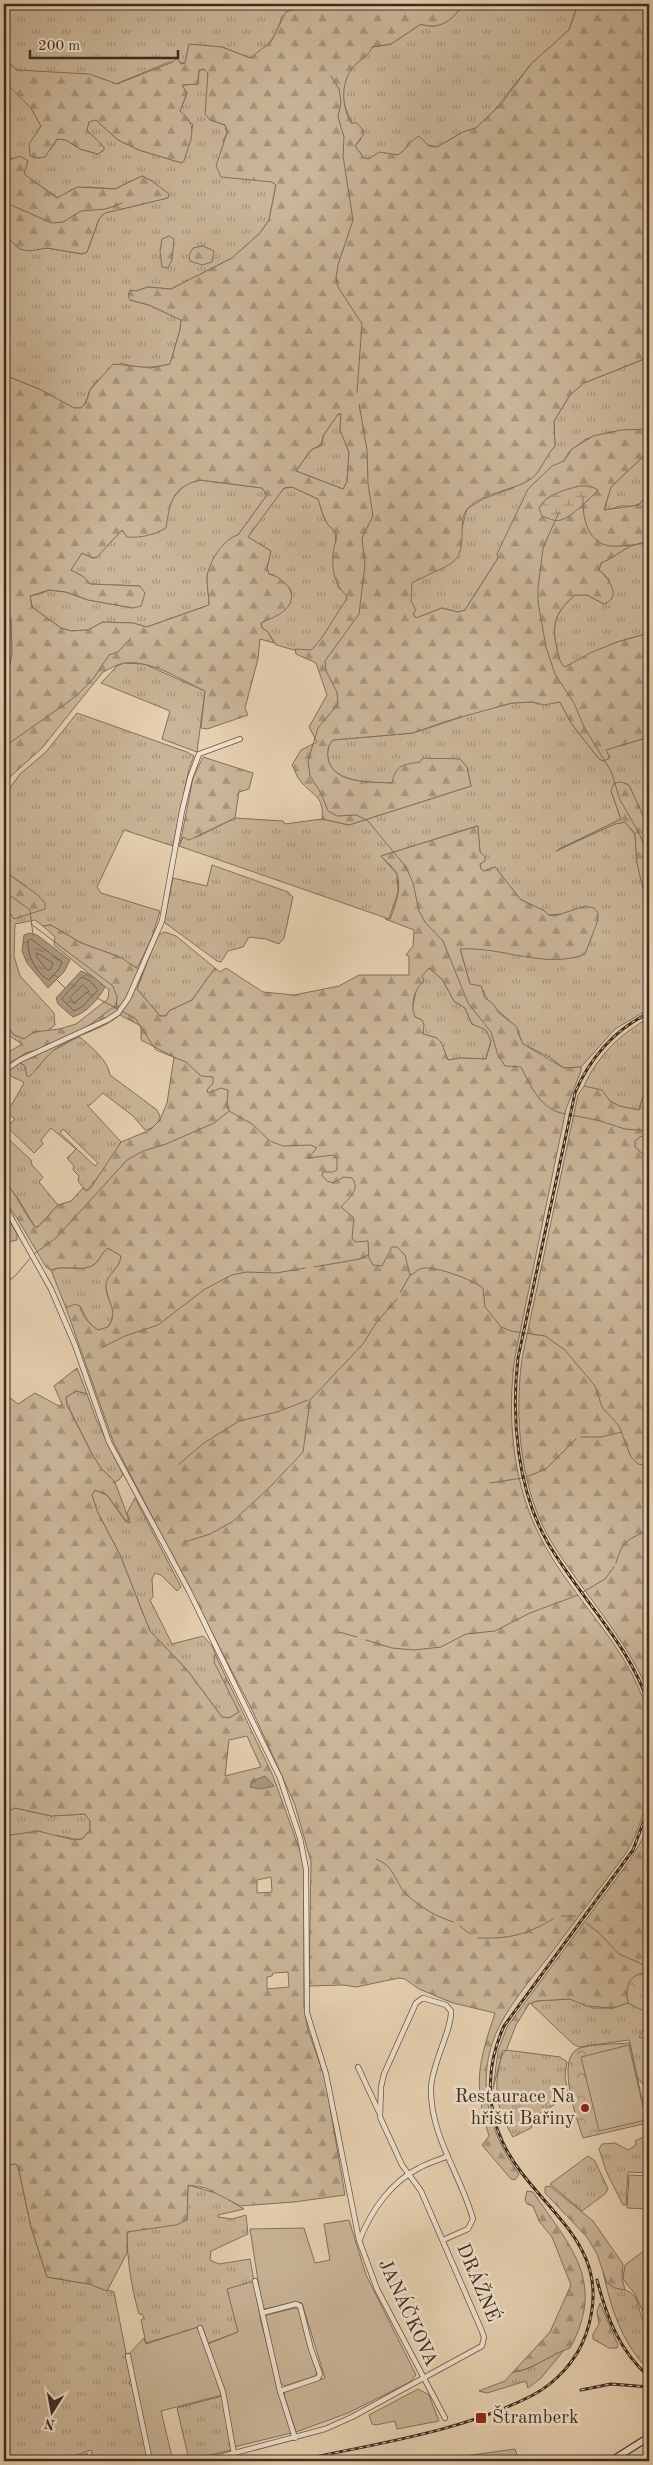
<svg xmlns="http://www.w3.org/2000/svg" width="653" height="2465" font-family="'Old Standard TT',serif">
	<defs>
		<pattern id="grass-tufts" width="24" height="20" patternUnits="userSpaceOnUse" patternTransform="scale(1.25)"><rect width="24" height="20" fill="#cab598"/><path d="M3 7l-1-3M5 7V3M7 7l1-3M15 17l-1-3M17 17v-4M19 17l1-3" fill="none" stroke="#a5947c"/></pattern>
		<pattern id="forest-firs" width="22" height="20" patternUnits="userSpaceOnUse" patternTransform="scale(1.25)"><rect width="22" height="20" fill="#cab598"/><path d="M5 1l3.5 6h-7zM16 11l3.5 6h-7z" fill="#a5947c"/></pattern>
		<pattern id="wetland-marsh" width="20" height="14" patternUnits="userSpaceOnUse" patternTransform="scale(1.25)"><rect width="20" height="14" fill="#cab598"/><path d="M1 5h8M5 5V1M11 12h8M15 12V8" fill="none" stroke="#a5947c"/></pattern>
		<pattern id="park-crowns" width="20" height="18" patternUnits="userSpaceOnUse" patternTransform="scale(1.25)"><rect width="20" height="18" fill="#cab598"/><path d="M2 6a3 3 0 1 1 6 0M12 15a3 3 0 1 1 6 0" fill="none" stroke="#a5947c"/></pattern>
		<pattern id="water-ripples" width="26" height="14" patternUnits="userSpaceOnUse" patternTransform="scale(1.25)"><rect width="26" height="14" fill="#ad9980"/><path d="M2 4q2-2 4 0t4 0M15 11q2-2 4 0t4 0" fill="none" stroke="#8e7d68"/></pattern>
	</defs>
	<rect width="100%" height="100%" fill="#e7d1b1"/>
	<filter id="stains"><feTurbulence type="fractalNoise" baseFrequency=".004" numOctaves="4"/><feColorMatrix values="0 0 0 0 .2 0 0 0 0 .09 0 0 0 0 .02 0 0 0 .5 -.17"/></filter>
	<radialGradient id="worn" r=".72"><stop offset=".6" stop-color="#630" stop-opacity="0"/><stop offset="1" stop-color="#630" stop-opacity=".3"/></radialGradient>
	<g fill="url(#grass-tufts)" stroke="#82715c" fill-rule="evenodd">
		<path d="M 4,4 L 350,4 L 282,16 C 277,36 268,48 250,58 L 222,47 L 188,49 L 186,63 L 169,62 L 116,84 L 95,76 L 17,70 L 4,59 Z"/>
		<path d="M 463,4 L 578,4 L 569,30 L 531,64 L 493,112 L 476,128 L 463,132 L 437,147 L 410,141 L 404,151 L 398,155 C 383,157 387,146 369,159 L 364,158 L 355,146 L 361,139 C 351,123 336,96 346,76 C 352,65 365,58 372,47 L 391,44 L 421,24 C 439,31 455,18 463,4 Z"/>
		<path d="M 204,69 L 208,73 L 210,120 L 225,125 L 227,133 L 223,141 L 276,185 L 269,220 L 260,233 L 232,258 L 171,289 L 148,287 L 136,291 L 130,300 L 149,305 L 181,320 L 180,330 L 170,364 C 152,368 139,369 121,363 C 112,370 99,377 92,387 C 87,394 88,402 81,408 L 74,408 L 39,389 L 4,375 L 4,235 L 20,249 L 47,248 L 82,254 L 87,252 L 99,219 L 105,213 L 167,198 L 152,181 L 142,176 L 115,189 L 87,187 L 71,190 L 58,198 L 23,174 L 28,161 L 11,158 L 4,162 L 4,81 L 31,108 L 41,126 L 38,130 L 50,150 L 57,139 L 66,140 L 80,149 L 98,154 L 104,150 L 87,131 L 88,122 L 96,120 L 118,140 L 139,150 L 182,163 L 193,125 L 180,111 L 187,93 L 182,85 L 198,84 L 199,70 Z"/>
		<path d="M 649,357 L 649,429 L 611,432 L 586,439 L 569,452 L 564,461 L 535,482 L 498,558 L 465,610 L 458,612 L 442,608 L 416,618 C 410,610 409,594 411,583 L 453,562 L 467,509 L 483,499 L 513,488 L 540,469 L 544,459 L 555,446 L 554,421 L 570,395 L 584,383 Z"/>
		<path d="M 338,414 L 341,414 L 340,430 L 349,452 L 347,482 L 343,489 L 296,471 L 311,450 L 322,445 L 323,436 Z"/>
		<path d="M 649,451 L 649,496 C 644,499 641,504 636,505 C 630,508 625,505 620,506 C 614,508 610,510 604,510 L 611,487 Z"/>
		<path d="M 200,480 L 262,488 L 267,495 L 238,535 C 224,539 208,564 207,578 C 207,587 209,596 209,605 L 147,627 L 133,623 L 103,622 L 88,630 L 71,631 L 61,628 L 32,607 L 30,596 L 40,594 L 49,590 L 66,592 L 88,600 L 133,608 L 140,586 L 90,584 L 84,577 L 70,570 L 82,553 L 96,557 L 120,532 L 170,501 L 186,484 Z"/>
		<path d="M 292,487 L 318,499 C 322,511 324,524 335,530 L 338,587 L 347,595 L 347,599 C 337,612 325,643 311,650 C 302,654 285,647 276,645 L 268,632 L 262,628 L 261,623 L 285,610 L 290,603 L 291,590 L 274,575 L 269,574 L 267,568 L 271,551 L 247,537 L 284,488 Z"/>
		<path d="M 649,542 L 649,633 L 617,642 L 565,667 C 559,663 559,656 557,649 C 551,625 555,612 575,595 L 587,595 L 604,604 L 609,579 L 599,570 L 601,563 C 622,554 624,544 649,542 Z"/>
		<path d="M 124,663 L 144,664 L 205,691 L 197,752 L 162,739 L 170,711 L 101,683 L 117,666 Z"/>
		<path d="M 534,702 L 537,704 L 560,702 L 571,723 L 599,759 L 603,761 L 609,758 L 605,750 L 649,737 L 649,829 L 629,785 L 625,783 L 611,791 L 621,819 L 559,849 L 615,824 L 625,822 L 635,834 L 637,863 L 649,909 L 649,1009 L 615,1029 L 581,1067 L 564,1068 L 549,1057 L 523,1044 C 520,1039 518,1029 515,1026 C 504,1014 488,1006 483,990 L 470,984 L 460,948 L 585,954 L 591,937 L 560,914 L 549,915 L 543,910 L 521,900 L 495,867 L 484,871 L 481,869 L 480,864 L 485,861 L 480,852 L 477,826 L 381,856 L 397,874 L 398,892 L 389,919 L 179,846 L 183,837 L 197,837 L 235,818 L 283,821 L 285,824 L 322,819 L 349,825 L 471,786 L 467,767 C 425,751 425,758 392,783 C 372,782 332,784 328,758 C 327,751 328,745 333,740 L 413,733 L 483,710 L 512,703 Z"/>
		<path d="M 77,713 L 187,752 L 194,756 L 189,769 L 173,846 L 124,830 L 97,887 L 101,893 L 160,911 L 152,937 L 138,967 L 133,967 L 120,957 L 81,943 L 51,925 L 43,926 L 35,920 L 15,924 L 14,956 L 20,976 L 54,1013 L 55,1025 L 46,1032 L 34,1032 L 24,1039 L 14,1035 L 4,1022 L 4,905 L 9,911 L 26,886 L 4,871 L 4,796 L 20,774 L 46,752 Z"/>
		<path d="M 212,865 L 288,892 L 293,897 L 284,938 L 279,944 L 266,939 L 249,937 L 243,947 L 228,951 L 221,962 L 217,961 L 164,922 L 173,878 L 207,886 Z"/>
		<path d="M 165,932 L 176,936 L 215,968 L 192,1000 L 169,1011 L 166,1016 L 160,1016 L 137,989 L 157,937 L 160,934 Z"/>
		<path d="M 429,968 L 442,979 L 454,1001 L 465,1008 L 472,1024 L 486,1029 L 491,1041 L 486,1059 L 461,1058 L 448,1060 L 440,1042 L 437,1038 L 423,1034 L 422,1020 L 415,1017 L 412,1010 L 417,987 L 424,981 L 421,976 Z"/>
		<path d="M 649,1018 L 649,1075 L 639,1110 L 619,1106 L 610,1101 L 604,1094 L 584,1086 C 598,1055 620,1034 649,1018 Z"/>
		<path d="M 78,1037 L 81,1038 C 92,1048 108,1060 110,1075 L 157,1110 L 160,1116 C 160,1123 151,1130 145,1130 L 133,1116 L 103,1093 L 90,1105 L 87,1105 L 121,1142 L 103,1172 L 86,1191 L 78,1181 L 79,1176 L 73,1170 L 74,1166 L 67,1158 L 76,1149 L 51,1128 L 41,1140 L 43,1144 L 34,1153 L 7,1127 L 15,1119 L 7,1113 L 24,1083 C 20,1079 13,1079 7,1073 L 19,1062 L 25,1066 L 27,1074 L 38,1068 L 47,1054 ZM 63,1129 L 98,1163 L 95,1166 L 60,1133 Z"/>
		<path d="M 4,1135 L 31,1160 L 32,1165 L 43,1177 L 39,1182 L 58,1205 L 38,1227 L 35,1227 L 17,1197 L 4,1181 Z"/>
		<path d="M 641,1136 L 649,1139 L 649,1160 L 635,1147 L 635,1141 Z"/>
		<path d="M 4,1212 L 17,1234 L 17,1240 L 4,1243 Z"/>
		<path d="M 108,1248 L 121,1256 C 120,1270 106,1274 106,1287 C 107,1305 121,1309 107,1328 L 97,1330 L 88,1321 L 80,1306 L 66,1308 L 51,1270 C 64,1264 83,1273 95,1264 C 100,1259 102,1252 108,1248 Z"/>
		<path d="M 77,1391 L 87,1394 L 96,1419 L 123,1474 L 119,1480 L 115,1482 L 101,1468 L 93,1456 L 67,1404 L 66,1397 Z"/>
		<path d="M 95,1490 L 107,1495 L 126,1522 L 130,1520 L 127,1513 L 135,1498 L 181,1587 L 177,1591 L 161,1575 L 155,1573 L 152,1579 L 153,1597 L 150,1600 L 172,1644 L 203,1636 L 212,1646 L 239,1712 L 229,1718 L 222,1717 L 187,1670 L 150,1631 L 120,1555 L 97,1511 L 92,1495 Z"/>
		<path d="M 15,1808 L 51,1816 L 85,1814 L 90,1821 L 90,1830 L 82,1839 C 74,1840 68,1837 59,1836 C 40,1834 22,1833 4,1836 L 4,1813 Z"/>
		<path d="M 570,1999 L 593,2008 L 613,2008 L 628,2003 L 645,2009 L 648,2021 L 640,2037 L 649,2041 L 649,2109 L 645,2087 L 637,2077 L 629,2040 L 579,2047 L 573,2044 L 531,2004 L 536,2001 Z"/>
		<path d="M 506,2050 L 560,2057 L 567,2062 L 565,2076 L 568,2096 L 536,2116 L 531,2128 L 513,2137 C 500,2115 493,2094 499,2068 C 500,2061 501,2055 506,2050 Z"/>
		<path d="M 645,2136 L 649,2136 L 649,2173 L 628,2172 L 626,2205 L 623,2205 L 606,2171 L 599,2149 L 602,2144 L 615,2143 L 628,2150 L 636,2145 L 635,2141 Z"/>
		<path d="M 588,2156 L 595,2161 L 608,2189 L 605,2194 L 582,2211 L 550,2184 Z"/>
		<path d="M 15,2164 L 18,2166 L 31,2227 L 47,2277 L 89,2284 L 114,2292 L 131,2379 L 129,2384 L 132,2386 L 149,2461 L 94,2461 L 91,2450 L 58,2461 L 4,2461 L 4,2257 L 10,2242 L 4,2237 L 4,2166 Z"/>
		<path d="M 188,2185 L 219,2194 L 244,2209 L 218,2215 L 218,2217 L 232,2219 L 246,2215 L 248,2234 L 211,2251 L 210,2260 L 219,2264 L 250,2259 L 254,2281 L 236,2322 L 238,2332 L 208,2343 L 202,2326 L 146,2343 L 141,2320 L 144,2318 L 142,2314 L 139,2314 C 131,2286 127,2260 127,2231 L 187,2220 Z"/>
		<path d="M 603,2272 C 612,2296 624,2283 635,2297 C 638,2301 639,2308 640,2312 C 649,2336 649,2345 649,2370 C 622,2344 611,2308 603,2272 Z"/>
		<path d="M 565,2349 L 541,2378 L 528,2388 L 526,2381 L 487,2393 L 479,2391 L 505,2381 L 513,2372 C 532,2371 548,2355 565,2349 Z"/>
		<path d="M 222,2396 L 231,2450 L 189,2460 L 177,2408 Z"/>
	</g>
	<g fill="url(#forest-firs)" stroke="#82715c" fill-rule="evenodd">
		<path d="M 350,4 L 463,4 C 454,19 440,31 421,24 L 391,44 L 372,47 C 369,56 362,58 356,64 C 340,80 341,104 351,123 L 357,123 L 364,131 L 363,135 L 355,146 L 364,158 L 369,159 L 379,152 L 398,155 C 407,149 410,141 419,136 L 429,146 L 437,147 L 463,132 L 476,128 L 502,103 L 531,64 L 569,30 L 578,4 L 649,4 L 649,357 L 584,383 L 570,395 L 554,421 L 555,446 C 546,455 541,472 531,479 C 513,491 483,492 468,508 C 456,521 469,548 453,562 C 447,567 420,578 412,583 L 411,601 L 416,610 L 413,614 L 416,618 L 442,608 L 458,612 L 465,610 L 498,558 L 497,554 L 528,489 L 552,466 L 564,461 L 572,449 L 593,436 L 621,430 L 649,429 L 649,451 L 611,487 L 604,510 L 639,505 L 644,498 L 649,496 L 649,542 C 625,544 622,554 601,563 L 599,570 C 608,578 623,597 604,604 L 587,595 L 575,595 C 555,612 551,625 557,649 C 559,656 559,663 565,667 L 590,653 L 617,642 L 649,633 L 649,737 L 606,750 L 610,758 L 603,761 L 599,759 L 571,723 L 560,702 L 544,705 L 533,702 L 512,703 L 447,721 L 413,733 L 333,740 C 328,745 327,751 328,758 C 332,784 371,782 392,783 C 396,764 403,765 420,762 L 423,758 C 435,759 448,758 460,759 L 467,767 L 471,786 L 349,825 L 322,819 C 324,797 315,797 302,783 C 297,778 295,770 292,765 L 301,750 L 317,742 L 309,727 L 327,695 L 316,663 L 296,654 L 295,649 L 311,650 C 327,634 334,616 347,599 L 346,595 C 333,583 331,566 334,548 C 335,543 338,537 336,533 C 334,529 330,528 328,525 C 323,518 321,507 318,499 L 292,487 L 284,488 L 248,537 L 271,551 L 267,568 L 269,574 C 285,578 301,595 285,610 C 279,616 269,619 261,623 L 262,628 L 268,632 L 274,643 L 260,639 L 258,659 L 245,708 L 248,715 L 207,729 L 201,728 L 205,691 C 181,680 152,660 125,663 C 117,664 110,669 103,672 L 42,748 L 11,776 L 5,786 L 9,787 L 4,796 L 4,375 L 39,389 L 74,408 L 81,408 L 86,403 L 90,390 L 113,364 L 151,368 L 170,364 L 180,330 L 181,320 L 149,305 L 130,300 L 128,296 L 130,290 L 136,291 L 148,287 L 171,289 L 232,258 L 260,233 L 269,220 L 276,185 L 272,182 L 221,177 L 216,166 L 227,133 L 225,125 L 210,120 L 205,114 L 208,73 L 204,69 L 199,70 L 198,84 L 182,85 L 187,93 L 180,111 C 200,127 190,140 184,161 L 182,163 L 139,150 L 118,140 L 96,120 L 89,122 L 87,130 L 104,147 L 104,150 L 98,154 L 80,149 L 66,140 L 57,139 L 45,157 L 38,158 L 30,156 L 29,144 L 41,126 L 31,108 L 4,81 L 4,59 L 17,70 L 89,74 L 117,84 L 173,62 L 177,58 L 181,64 L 185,63 L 189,44 L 222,47 L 250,58 L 271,42 L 286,12 L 295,9 ZM 338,414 L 341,414 L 340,430 L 349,452 L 347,482 L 343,489 L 296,471 L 311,450 L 322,444 L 323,436 ZM 200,480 L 262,488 L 267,495 L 238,535 C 223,539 208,563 207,578 C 207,587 209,596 209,605 L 147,627 L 133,623 L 103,622 L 88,630 L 71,631 L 61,628 L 32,607 L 30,596 L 49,590 L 66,592 L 88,600 L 133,608 L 141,606 L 145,593 L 140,586 L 90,584 L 84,577 L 71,570 L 82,553 L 92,558 L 97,557 L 122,530 L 127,537 C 142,538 153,535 166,528 C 170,502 172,487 200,480 Z"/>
		<path d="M 20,156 L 28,161 L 24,174 L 57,198 L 77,187 L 115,189 L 142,176 L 152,181 L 169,194 L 168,198 L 105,213 L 99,219 L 87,252 L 82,254 L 47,248 L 29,251 L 20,249 L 4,235 L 4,162 Z"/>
		<path d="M 169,236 L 174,239 L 172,260 L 168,268 L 162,267 L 160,251 L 162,239 Z"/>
		<path d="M 203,246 L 214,251 L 212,262 L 202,265 L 190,261 L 189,255 L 193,248 Z"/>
		<path d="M 203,757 L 253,773 L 249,789 L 239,792 L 235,818 L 189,840 L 183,837 L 180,844 L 193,778 Z"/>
		<path d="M 621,782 L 629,785 L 649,829 L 649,915 L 637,863 L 635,834 L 625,822 L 615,824 L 556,851 L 621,819 L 611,791 L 614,783 Z"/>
		<path d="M 478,826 L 480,852 L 485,857 L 485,861 L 480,864 L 481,869 L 484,871 L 495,867 L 521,900 L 543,910 L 549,915 L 555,916 L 585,906 L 594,908 L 598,913 L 598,920 L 585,954 C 546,970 501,946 460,949 L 470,984 L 481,986 L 485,998 L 493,1004 L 499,1013 L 517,1027 L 518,1033 L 523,1044 L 564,1068 L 581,1067 L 581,1071 L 566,1109 L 515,1357 C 507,1412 512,1477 536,1528 C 560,1581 605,1623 632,1674 C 639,1689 647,1704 649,1720 C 651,1734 649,1749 649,1762 C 649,1796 643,1827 624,1856 C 599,1889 574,1923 549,1956 C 532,1978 513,2000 500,2025 C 474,2075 487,2131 519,2174 L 515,2180 L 511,2179 L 482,2145 L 489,2136 C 473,2082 478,2065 495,2013 L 453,2003 L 419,1989 L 405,1979 L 399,1978 L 356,1987 L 343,1985 L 309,1986 L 311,1862 L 295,1805 L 253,1712 L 113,1441 L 66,1308 L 75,1304 L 80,1306 C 82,1316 89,1324 98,1330 L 108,1327 C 119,1312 108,1304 106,1287 C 105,1274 120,1270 121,1256 L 108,1248 C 102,1252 100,1259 95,1264 C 83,1273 64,1264 51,1270 L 46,1267 L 17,1218 L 4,1200 L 4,1181 C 17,1194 23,1212 35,1227 L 38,1227 L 58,1205 L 71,1201 L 83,1188 L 86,1191 L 90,1189 L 121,1142 L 150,1130 L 160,1120 L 167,1103 L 174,1057 L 141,1040 L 141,1026 L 120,1015 C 103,1029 82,1033 63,1044 C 48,1052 41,1065 29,1077 L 27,1076 L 25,1066 L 19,1062 L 4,1075 L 4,1055 L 22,1044 L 4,1032 L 4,1022 L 14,1035 L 24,1039 L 34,1032 L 59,1029 L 76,1024 L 108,999 L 109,990 L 54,945 L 55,937 L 43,926 L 51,925 L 81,943 L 120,957 L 143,972 L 137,989 L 160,1016 L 166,1016 L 169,1011 L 192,1000 L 215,968 L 220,972 L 226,968 L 263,992 L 294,995 L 339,986 L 359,975 L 409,975 L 409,956 L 406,955 L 413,946 L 414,930 L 385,919 L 390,919 C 395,906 402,888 397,874 C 394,868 386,861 381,856 ZM 429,968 L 442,979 L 454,1001 L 465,1008 L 472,1024 L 486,1030 L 491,1041 L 486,1059 L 461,1058 L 448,1060 L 441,1042 L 437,1038 L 423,1034 L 424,1025 L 422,1020 L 415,1017 C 410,1005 414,989 424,981 L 422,976 Z"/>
		<path d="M 4,871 L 38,895 L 45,903 L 45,909 L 14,919 L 4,905 Z"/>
		<path d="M 649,1075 L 649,1139 L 641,1136 L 635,1141 L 635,1147 L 649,1160 L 649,1693 C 626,1638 584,1594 552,1543 C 520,1491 514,1417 522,1358 L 578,1095 L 584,1086 L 602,1090 L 610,1101 L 619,1106 L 639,1110 Z"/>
		<path d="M 77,1368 L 87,1394 L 77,1391 L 66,1397 L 67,1405 L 93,1456 L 101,1468 L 115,1482 L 130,1523 L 127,1522 L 107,1495 L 95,1490 L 92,1495 L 97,1511 L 120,1555 L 150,1631 L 187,1670 L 222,1717 L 229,1718 L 239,1712 L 214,1662 L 215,1654 L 273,1776 L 304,1862 L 304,2007 L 308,2030 L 325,2078 L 345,2195 L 294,2202 L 240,2206 L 206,2188 L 188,2185 L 187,2220 L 176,2225 L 127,2232 L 127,2253 L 107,2291 L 89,2284 L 47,2277 L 31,2227 L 18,2166 L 15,2164 L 4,2166 L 4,1836 L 38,1831 L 74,1840 L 82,1839 L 90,1830 L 90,1821 L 85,1814 L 51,1816 L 15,1808 L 4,1813 L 4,1393 L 18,1404 L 35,1393 L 59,1406 L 62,1404 L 54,1386 ZM 247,1736 L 261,1767 L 225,1776 L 229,1740 ZM 271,1877 L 272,1892 L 257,1893 L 257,1880 ZM 288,1972 L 289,1987 L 267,1989 L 267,1977 L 272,1976 L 273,1973 Z"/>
		<path d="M 649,1820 L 649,1972 C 630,1973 625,1986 628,2003 L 613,2008 L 586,2006 L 570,1999 L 536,2001 L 529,2004 L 516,2025 L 506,2051 L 503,2050 L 493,2089 L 498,2051 L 507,2027 L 630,1860 L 642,1840 Z"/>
		<path d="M 550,2186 L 593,2221 L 623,2264 L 622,2278 L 625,2290 L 615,2288 L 607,2283 L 597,2254 L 587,2237 L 545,2193 L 545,2187 Z"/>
		<path d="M 527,2191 L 533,2192 C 569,2245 607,2281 570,2348 C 551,2354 533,2370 513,2372 L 550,2332 L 571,2285 L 552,2237 L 539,2221 L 533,2206 L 527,2204 L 525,2200 Z"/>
		<path d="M 600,2303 L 618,2345 L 617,2348 L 609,2348 L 593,2339 L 593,2334 L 599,2324 L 597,2312 Z"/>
	</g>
	<path fill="url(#wetland-marsh)" stroke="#82715c" d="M 579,486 L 590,486 L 598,490 C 590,498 572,517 561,520 C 555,522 548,518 542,516 L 539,508 C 546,494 565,490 579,486 Z"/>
	<g fill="url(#park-crowns)" stroke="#82715c">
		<path d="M 649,1972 L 649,2041 L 639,2037 L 648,2021 L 646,2012 L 628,2003 C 625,1985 629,1974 649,1972 Z"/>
		<path d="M 630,2043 L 648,2127 L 644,2128 L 643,2124 L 583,2138 C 577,2120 557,2063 576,2050 C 584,2044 618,2044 630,2043 Z"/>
		<path d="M 515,2449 L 519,2461 L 464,2461 L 464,2456 Z"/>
	</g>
	<g fill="#cab598" stroke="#82715c">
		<path d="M 629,2045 L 646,2120 L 599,2131 L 581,2057 Z"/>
		<path d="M 629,2175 L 649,2176 L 649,2209 L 627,2208 Z"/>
		<path d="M 349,2220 L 366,2275 L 416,2375 L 410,2382 L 348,2413 L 296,2432 L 284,2395 L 285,2392 L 325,2378 L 302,2303 L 294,2302 L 265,2309 L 262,2306 L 250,2229 L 304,2228 L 315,2263 L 330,2260 L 324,2224 Z"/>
		<path d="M 649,2247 L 649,2319 L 647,2321 L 635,2294 L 623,2279 L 625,2265 Z"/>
		<path d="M 254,2281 L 261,2322 L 291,2433 L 234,2447 L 224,2390 L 208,2344 L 238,2332 L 227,2289 Z"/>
		<path d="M 295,2308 L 299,2310 L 317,2373 L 315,2376 L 284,2386 L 280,2382 L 264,2319 L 267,2315 Z"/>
		<path d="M 198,2327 L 222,2395 L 161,2411 L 173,2461 L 151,2461 L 129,2354 L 144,2338 L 146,2344 Z"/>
		<path d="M 418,2389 L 429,2395 L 439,2421 L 397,2429 L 395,2421 L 376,2425 L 372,2424 L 369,2415 Z"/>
		<path d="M 87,2453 L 89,2461 L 64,2461 Z"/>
	</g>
	<g fill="url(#water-ripples)" stroke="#7f6e5a">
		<path d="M 29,933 L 37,935 L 70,960 L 64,972 L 48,988 L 27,963 L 22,951 L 24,935 Z"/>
		<path d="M 81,971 L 92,976 L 105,987 C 98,1000 86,1013 73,1017 L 58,1004 L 56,998 Z"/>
		<path d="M 265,1776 L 274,1786 L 261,1789 L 250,1787 L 252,1781 Z"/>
	</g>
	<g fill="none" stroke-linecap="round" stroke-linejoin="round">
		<g stroke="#746350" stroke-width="1">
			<path d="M 31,939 L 62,962 L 59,969 L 49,980 C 36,974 27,955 28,941 Z"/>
			<path d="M 37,953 L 53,963 L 50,970 L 47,970 L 37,957 Z"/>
			<path d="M 82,977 L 90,981 L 98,990 L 82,1007 L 74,1011 L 62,999 Z"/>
			<path d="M 83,985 L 89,991 L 74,1003 L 70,998 Z"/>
		</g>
		<g stroke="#7f6e5a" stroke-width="1">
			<path d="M 331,76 L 339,89 L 341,102 L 338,117 L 344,137 L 343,156 L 353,220 L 338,265 L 336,278 L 338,287 L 362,324 L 357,392"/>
			<path d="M 4,202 L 52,223 L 63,222 L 81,211 L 106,209 L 122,203"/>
			<path d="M 359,404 L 367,450 L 368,484 L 373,516 L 362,538 L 365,565 L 359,614 L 325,661 L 326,671 L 337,692 L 338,704 L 318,728 L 308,761 L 310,776 L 321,793 L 328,811 L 337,816 L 356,815 L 367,820 L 406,867 L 413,883 L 419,911 L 425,922 L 443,941 L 468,1003 L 491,1032 L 498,1055 L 505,1066 L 521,1067 C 531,1087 541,1110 565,1114"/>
			<path d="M 583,497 C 582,516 587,543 610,546 C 622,547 637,544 649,543"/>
			<path d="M 559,512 L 543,548 L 538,589 L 538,602 L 546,647 L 555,674 L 574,703 L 584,727 L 611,771 L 620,800 L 639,833 L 649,858"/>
			<path d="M 4,691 L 12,654 L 11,618"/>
			<path d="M 4,729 L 4,734"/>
			<path d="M 4,747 L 75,697 L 93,679 L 109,655 L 118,652 L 131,638"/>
			<path d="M 4,891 L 30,910 L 33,935"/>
			<path d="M 31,924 L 113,986 L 117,997 L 116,1008"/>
			<path d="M 57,980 L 65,988"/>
			<path d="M 97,998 L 118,1009"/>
			<path d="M 121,1011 L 135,1018 L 156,1050 L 186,1062 L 201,1076 L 213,1077 L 213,1083 L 207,1090 L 208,1093 L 221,1088 L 228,1090 L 227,1105 L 229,1111 L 252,1124 L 270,1141 L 283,1146 L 311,1145 L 317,1148 L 308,1158 L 334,1155 L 337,1159 L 337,1170 L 333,1172 L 323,1172 L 322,1175 L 327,1181 L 333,1183 L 344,1177 L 352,1178 C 361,1189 349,1198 341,1207 L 354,1218 L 352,1238 L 355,1242 L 368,1241 L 369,1258 L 373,1265 L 382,1266 L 392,1247 L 397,1247 L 405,1255 L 410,1275 C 415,1274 416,1270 420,1269 C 432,1264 473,1280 483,1288 L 485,1307 L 501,1327 L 511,1331 L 545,1336 L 565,1350 L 595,1386 L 602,1407 L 619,1426 L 631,1457 L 638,1464 L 649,1466"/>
			<path d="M 87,1027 L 112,1008"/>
			<path d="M 4,1067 L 26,1053 L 36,1050"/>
			<path d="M 570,1115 L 597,1120 L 625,1129 L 649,1131"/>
			<path d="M 648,1129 L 649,1115"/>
			<path d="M 34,1254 L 56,1238 L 127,1160 L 143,1151 L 166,1144 L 214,1123 L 228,1112"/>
			<path d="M 314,1267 L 360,1259 L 368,1255"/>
			<path d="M 4,1285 L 16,1275 L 31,1257"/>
			<path d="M 400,1293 L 410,1275"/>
			<path d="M 101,1348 L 125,1336 L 158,1325 L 205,1289 L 232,1275 L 246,1272 L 276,1273 L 305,1268"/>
			<path d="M 581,1437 L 601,1437 L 622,1432"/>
			<path d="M 179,1464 L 204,1443 L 239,1421 L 277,1412 L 308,1400"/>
			<path d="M 526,1477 L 546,1469 L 576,1439"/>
			<path d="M 490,1483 L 522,1478"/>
			<path d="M 185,1542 L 210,1534 L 232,1522 L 271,1486 L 303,1452 L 310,1400 L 363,1344 L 376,1323 L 397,1299"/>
			<path d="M 616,1563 C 622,1540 629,1539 649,1530"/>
			<path d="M 583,1592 L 605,1579 L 614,1567"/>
			<path d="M 339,1632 L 357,1637"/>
			<path d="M 366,1640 L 392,1648 L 414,1650 L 441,1647 L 466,1634 L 495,1631 L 530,1613 L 578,1595"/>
			<path d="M 376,1859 C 396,1867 393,1880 406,1894 C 420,1907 436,1917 454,1922"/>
			<path d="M 561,1916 L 576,1916"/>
			<path d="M 586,1923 L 598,1932 L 619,1954 L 649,1967"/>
			<path d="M 460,1926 L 470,1934"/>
			<path d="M 478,1938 C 509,1939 526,1935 553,1919"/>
		</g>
		<g stroke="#665644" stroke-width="6">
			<g id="minor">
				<path d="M 4,1071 L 20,1060 L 107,1020 L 118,1013 L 128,999 L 162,921 L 182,811 L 190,778 L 199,754 L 240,739"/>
				<path d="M 4,1205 L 51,1289 L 75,1345 L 109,1442 L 189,1591 L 280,1778 L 300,1838 L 306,1869 L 307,2013 L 326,2074 L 359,2240 L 377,2289 L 445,2418"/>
				<path d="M 358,2067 L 379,2112"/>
				<path d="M 360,2239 C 371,2211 391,2182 419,2168 C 428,2163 439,2160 448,2156"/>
				<path d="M 255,2281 L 280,2391 L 295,2438"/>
				<path d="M 262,2313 L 296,2304 L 300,2306 L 311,2349 L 320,2374 L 318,2378 L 280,2391"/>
				<path d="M 200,2328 L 223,2392 L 234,2454"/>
				<path d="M 128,2356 L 150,2461"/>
				<path d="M 204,2461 L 325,2429 L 352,2417 L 482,2346 L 484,2337 L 481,2329 L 421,2191 L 402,2165 L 380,2117 L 381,2087 L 384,2074 L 416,2003 L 423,1998 L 446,2005 L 451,2011 C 452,2030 432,2063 431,2088 C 430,2136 461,2175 473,2219 L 468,2229 L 443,2240"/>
				<path d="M 419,2461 L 433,2459 L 446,2461"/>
			</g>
		</g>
		<g stroke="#3b2d20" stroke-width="8">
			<path id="secondary" d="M 611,2461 L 649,2437"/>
		</g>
		<use href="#minor" stroke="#efe1cc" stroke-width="4.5"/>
		<use href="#secondary" stroke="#efe1cc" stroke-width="6"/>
		<g stroke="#3b2d20" stroke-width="3">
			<g id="rail">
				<path d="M 649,1013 C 615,1029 589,1059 575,1093 L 518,1358 C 511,1417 517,1490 548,1543 C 580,1598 629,1643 649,1705"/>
				<path d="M 597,2280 C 607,2318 619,2350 649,2377"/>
				<path d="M 581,2390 L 611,2384 L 649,2387"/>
				<path d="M 296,2461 C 373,2444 462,2432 533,2395 C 557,2382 577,2360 586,2334 C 618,2242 535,2210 503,2143 C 485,2105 487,2063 504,2026 L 633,1850 L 649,1807"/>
			</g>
		</g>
		<use href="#rail" stroke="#efe1cc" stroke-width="1" stroke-dasharray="4" stroke-linecap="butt"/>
	</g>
	<g fill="#8f2418" stroke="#efe1cc" stroke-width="2">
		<circle cx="585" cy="2108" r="5"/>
		<rect x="475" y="2412" width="12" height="12" rx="2.5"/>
	</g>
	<g text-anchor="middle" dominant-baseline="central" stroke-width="5" stroke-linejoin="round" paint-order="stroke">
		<g font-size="19" fill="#3b2d20" stroke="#efe1cc" text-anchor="end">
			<text x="575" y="2097">Restaurace Na<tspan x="575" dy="22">hřišti Bařiny</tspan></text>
			<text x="492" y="2418" text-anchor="start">Štramberk</text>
		</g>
		<g font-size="19" fill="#3b2d20" stroke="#efe1cc">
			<text transform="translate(477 2283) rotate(67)">DRÁŽNÉ</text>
			<text transform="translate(407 2313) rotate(65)">JANÁČKOVA</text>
		</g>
	</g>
	<rect width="653" height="2465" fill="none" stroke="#e7d1b1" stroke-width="20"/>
	<rect x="5" y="5" width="643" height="2455" fill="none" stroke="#3b2d20" stroke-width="2.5"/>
	<rect x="10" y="10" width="633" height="2445" fill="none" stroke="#3b2d20"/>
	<g transform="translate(52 2412) rotate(191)" stroke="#efe1cc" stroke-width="4" paint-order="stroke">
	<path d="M0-4L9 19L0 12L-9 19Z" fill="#3b2d20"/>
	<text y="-8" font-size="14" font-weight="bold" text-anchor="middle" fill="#3b2d20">N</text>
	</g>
	<path d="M30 50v8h148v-8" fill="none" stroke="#3b2d20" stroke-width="2.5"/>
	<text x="38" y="50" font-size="15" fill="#3b2d20" stroke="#efe1cc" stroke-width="4" paint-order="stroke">200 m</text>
	<rect width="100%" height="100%" filter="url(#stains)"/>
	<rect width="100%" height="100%" fill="url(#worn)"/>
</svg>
